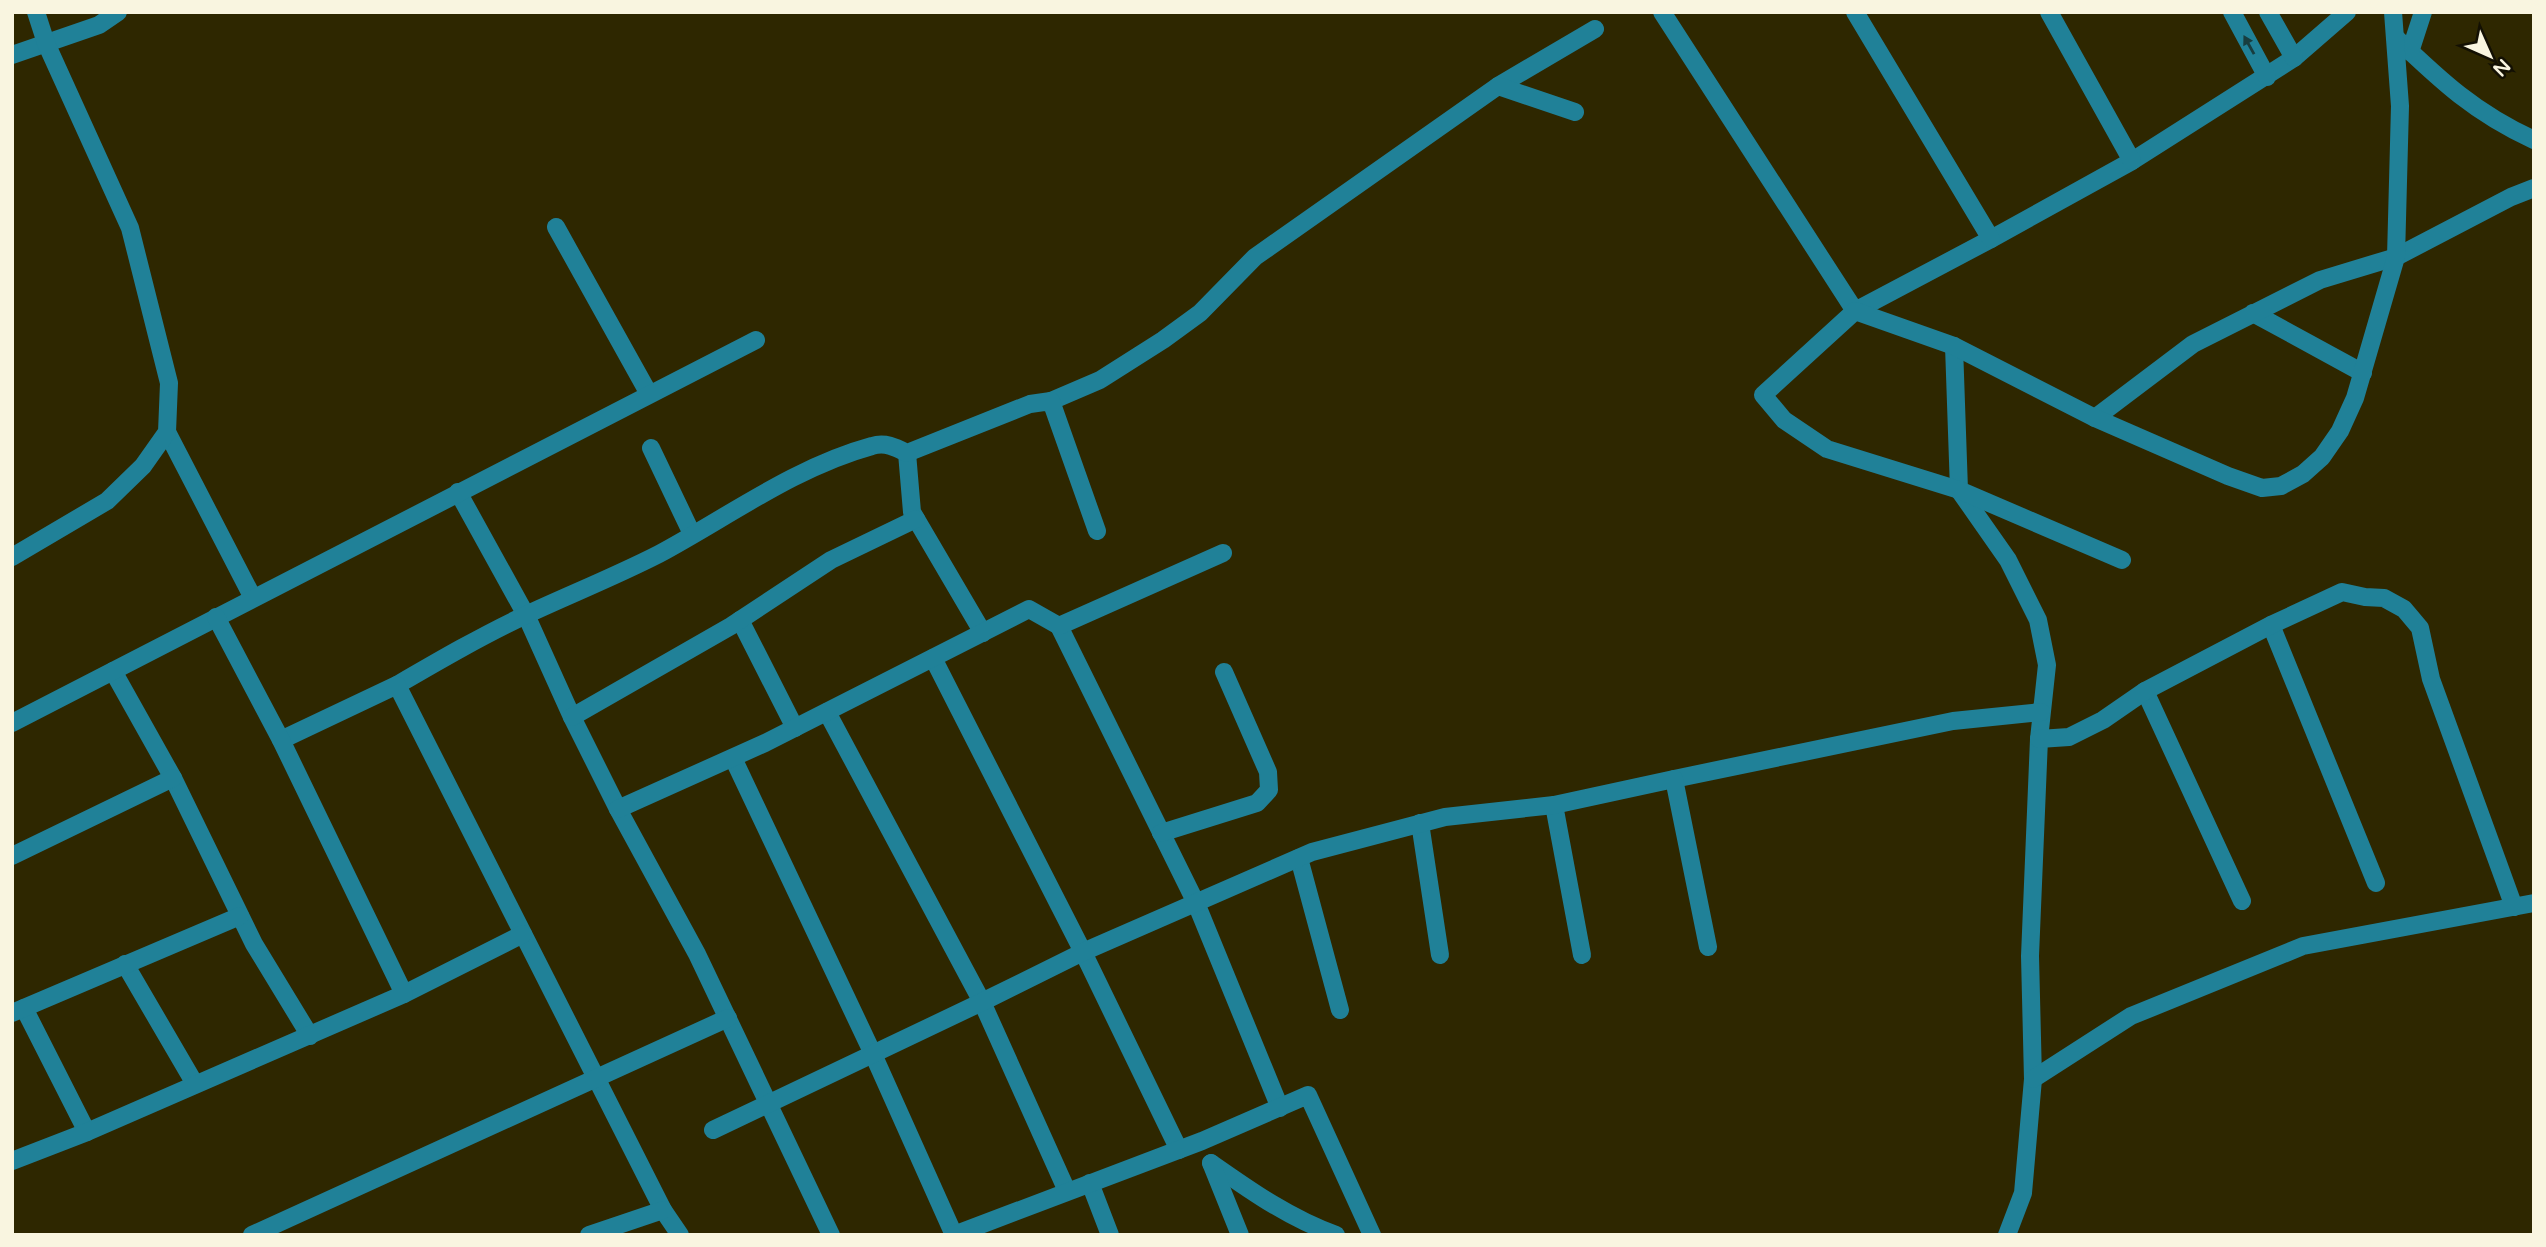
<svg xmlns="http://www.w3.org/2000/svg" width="2546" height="1247" font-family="'Varela Round',sans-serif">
	<rect width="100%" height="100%" fill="#2e2700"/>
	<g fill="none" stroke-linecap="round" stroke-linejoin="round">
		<g stroke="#208198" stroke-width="18">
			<path d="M 1662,12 L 1855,311 L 1991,239 L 2132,161 L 2294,58 L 2347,12"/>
			<path d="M 1855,12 L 1991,239"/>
			<path d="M 2049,12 L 2132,161"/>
			<path d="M 2232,12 L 2267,77"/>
			<path d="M 2268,12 L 2294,58"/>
			<path d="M 2395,37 C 2441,81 2475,113 2534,140"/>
			<path d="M 2410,52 L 2423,12"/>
			<path d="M 12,55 L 99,25 L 118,12"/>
			<path d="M 1498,86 L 1595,29"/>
			<path d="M 556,227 L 649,394"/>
			<path d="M 2253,313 L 2363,373"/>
			<path d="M 1954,346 L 1959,490 L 2008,560 L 2038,620 L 2047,665 L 2039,739 L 2030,956 L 2033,1079 L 2023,1193 L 2007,1235"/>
			<path d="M 1051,401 L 1100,380 L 1163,340 L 1200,313 L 1255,257 L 1498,86 L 1575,112"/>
			<path d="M 2095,418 L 2193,344 L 2320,280 L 2396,257 L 2511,197 L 2534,188"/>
			<path d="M 167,432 L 253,598"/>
			<path d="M 651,448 L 692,534"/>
			<path d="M 907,453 L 912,512 L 983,633"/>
			<path d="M 458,492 L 526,615 L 572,717 L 618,809 L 697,954 L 831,1235"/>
			<path d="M 12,557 L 107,501 L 143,466 L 167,432 L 169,383 L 130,228 L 46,43 L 36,12"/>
			<path d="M 2122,560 L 1959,490 L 1827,449 L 1784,420 L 1763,395 L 1855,311 L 1954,346 L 2095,418 L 2228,476 L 2262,488 L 2281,486 L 2303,474 L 2322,457 L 2340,431 L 2355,398 L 2396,257 L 2400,106 L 2393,12"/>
			<path d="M 740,620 L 795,728"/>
			<path d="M 2271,625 L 2376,883"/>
			<path d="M 1059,626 L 1196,903 L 1280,1108"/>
			<path d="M 933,658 L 1083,952 L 1179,1150"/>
			<path d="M 113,671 L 173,778 L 254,944 L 310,1036"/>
			<path d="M 397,685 C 440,660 483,635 528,614 C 571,594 616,576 659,554 C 728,517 795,467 872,446 C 885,442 895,447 907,453 L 1030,404 L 1051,401 L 1097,531"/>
			<path d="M 2145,691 L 2242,901"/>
			<path d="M 827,712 L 982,1002 L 1067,1191"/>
			<path d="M 572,717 L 731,626 L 831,560 L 916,519"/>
			<path d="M 12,723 L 756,340"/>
			<path d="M 2039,739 L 2069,737 L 2103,720 L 2145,691 L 2271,625 L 2342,592 L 2365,597 L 2384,598 L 2404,609 L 2420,628 L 2431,679 L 2514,907"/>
			<path d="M 281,740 L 397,685 L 663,1210 L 680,1235"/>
			<path d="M 733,758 L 873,1054 L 954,1235"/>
			<path d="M 1674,779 L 1953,721 L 2041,712"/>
			<path d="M 1554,805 L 1582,955"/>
			<path d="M 618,809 L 765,743 L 1029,609 L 1059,626 L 1223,553"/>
			<path d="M 1420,823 L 1440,955"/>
			<path d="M 1161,833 L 1257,803 L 1269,790 L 1268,772 L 1224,672"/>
			<path d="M 12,856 L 173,778"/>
			<path d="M 1299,858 L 1340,1010"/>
			<path d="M 125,964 L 195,1084"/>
			<path d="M 404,994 L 523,934"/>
			<path d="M 24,1008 L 87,1132"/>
			<path d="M 12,1013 L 240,916"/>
			<path d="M 2033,1079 L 2131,1016 L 2303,946 L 2534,903"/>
			<path d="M 713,1130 L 982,1002 L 1083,952 L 1312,852 L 1445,817 L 1554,805 L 1674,779 L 1708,947"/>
			<path d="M 12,1161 L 87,1132 L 404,994 L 281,740 L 216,617"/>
			<path d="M 1211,1163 C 1251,1191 1289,1218 1336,1235"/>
			<path d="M 1211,1163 L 1240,1235"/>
			<path d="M 1090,1183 L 1110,1235"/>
			<path d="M 252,1235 L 728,1018"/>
			<path d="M 589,1235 L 663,1210"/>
			<path d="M 954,1235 L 1202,1141 L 1308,1095 L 1372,1235"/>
		</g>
	</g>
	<defs><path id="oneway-solid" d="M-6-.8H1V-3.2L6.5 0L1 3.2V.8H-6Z" transform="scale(1.75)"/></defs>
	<use fill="#183d3f" href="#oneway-solid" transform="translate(2249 45) rotate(-119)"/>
	<rect width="2546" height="1247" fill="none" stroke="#f9f5e0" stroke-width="28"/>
	<g transform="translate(2490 56) rotate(135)" stroke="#131003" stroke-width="5" paint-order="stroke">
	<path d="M0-5L12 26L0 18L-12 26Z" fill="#f9f5e0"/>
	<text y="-10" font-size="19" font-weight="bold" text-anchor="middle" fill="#f9f5e0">N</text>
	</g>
</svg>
